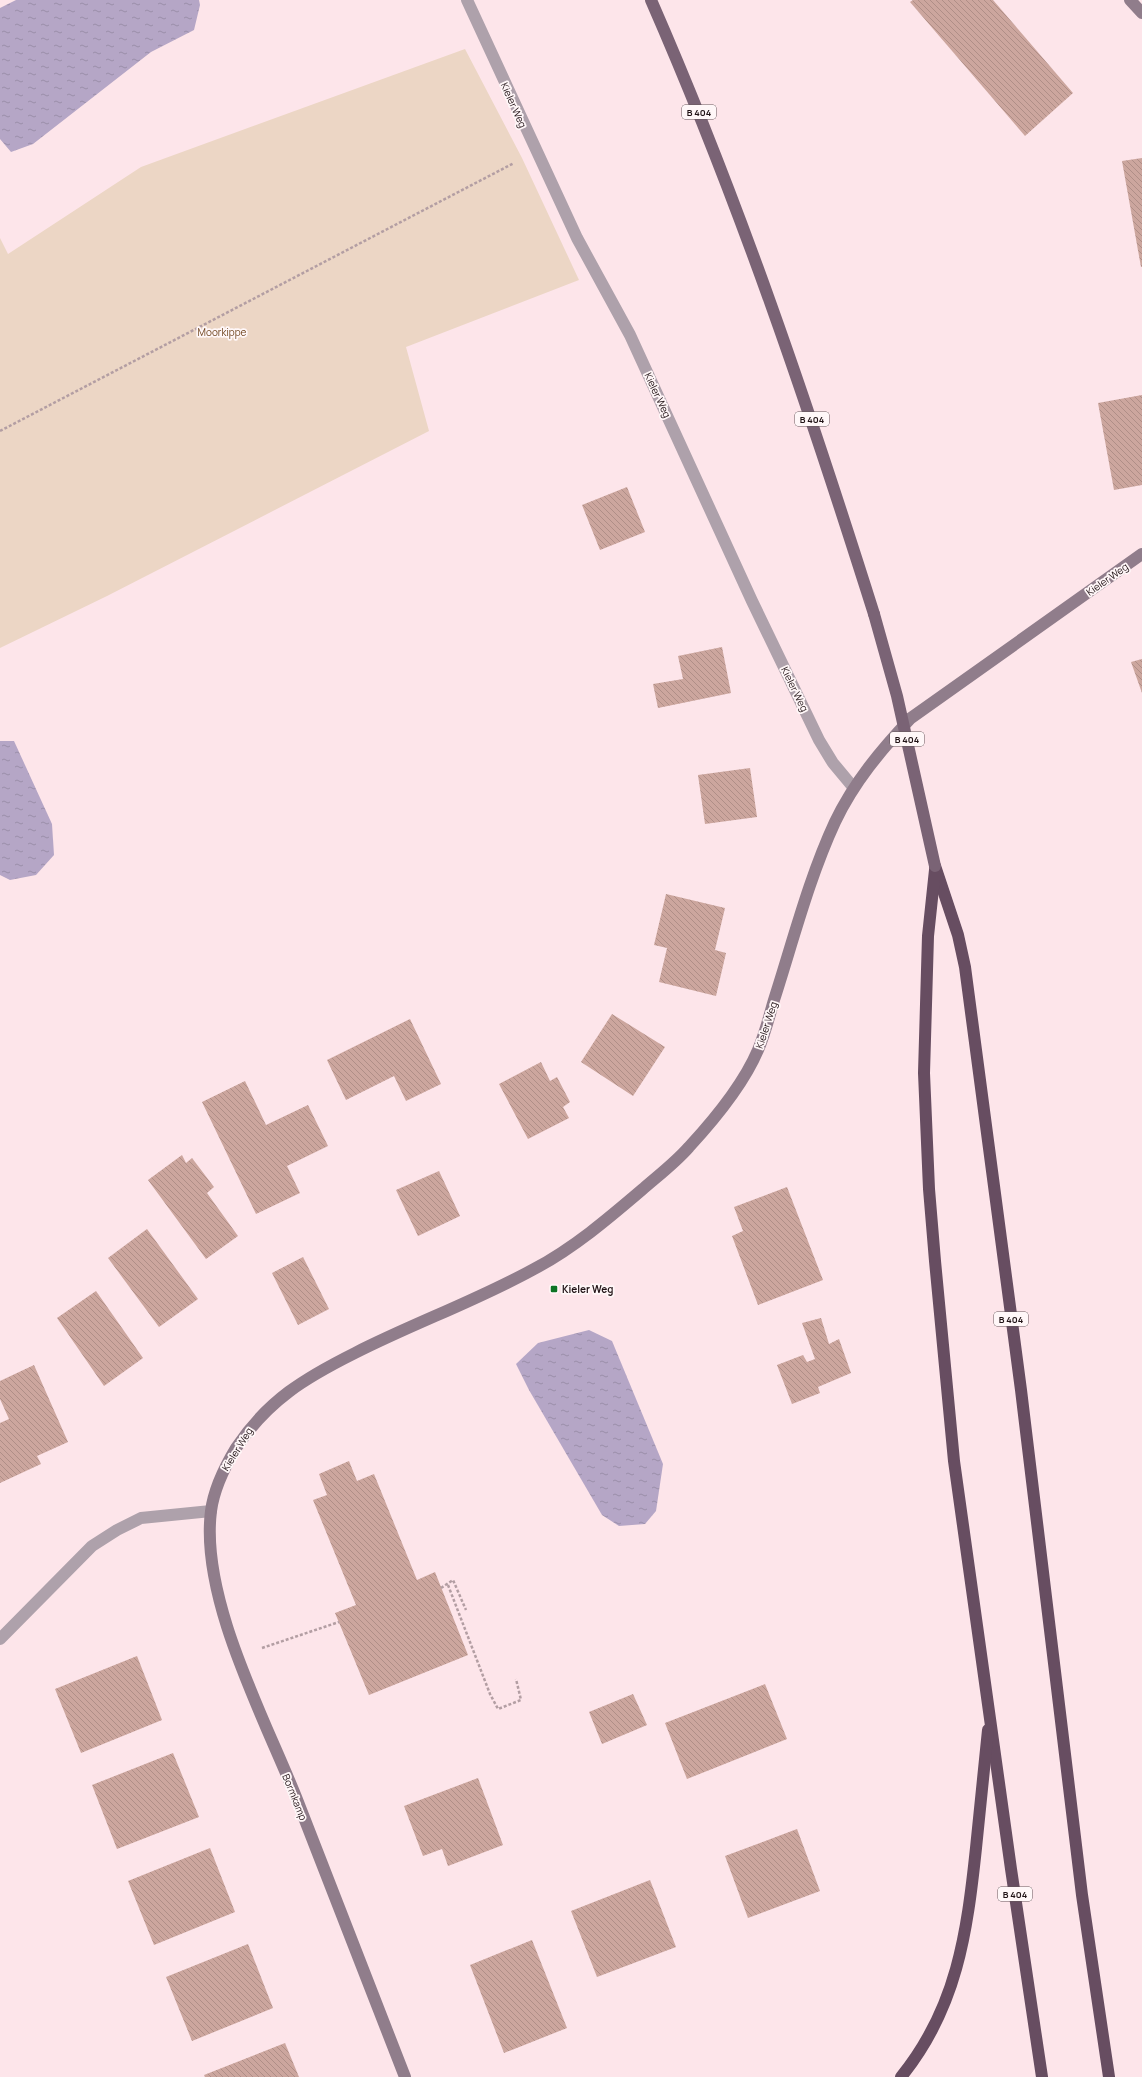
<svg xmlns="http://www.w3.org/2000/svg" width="1142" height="2077" font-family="Manrope,sans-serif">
	<defs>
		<pattern id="water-ripples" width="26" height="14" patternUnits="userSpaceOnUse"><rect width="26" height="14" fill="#b5a6c6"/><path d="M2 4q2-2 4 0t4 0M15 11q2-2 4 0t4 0" fill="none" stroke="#9b8ea9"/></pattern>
		<pattern id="building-back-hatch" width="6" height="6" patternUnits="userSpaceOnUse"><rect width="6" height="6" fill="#cca69e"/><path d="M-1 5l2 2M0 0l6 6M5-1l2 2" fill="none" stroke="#af8e87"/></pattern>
	</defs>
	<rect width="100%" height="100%" fill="#fde5ea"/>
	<path fill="#ecd6c5" d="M 465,49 L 522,158 L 579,280 L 406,347 L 429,431 L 107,596 L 0,648 L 0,238 L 8,254 L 141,167 Z"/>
	<g fill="url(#water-ripples)">
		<path d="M 16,0 L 199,0 L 200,5 L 194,30 L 151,52 L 33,144 L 11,152 L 0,139 L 0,8 Z"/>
		<path d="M 0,741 L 14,741 L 52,824 L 54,855 L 36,875 L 10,880 L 0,875 Z"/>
		<path d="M 589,1330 L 612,1341 L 663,1464 L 656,1511 L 645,1524 L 619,1526 L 602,1515 L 529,1390 L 516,1364 L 538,1343 Z"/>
	</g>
	<g fill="url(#building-back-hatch)">
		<path d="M 913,0 L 993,0 L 1073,93 L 1025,136 L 910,2 Z"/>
		<path d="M 1142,158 L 1142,267 L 1141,267 L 1122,161 Z"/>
		<path d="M 1142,395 L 1142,485 L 1114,490 L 1098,403 Z"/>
		<path d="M 627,487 L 645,532 L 600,550 L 582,505 Z"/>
		<path d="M 722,647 L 731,693 L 658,708 L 653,684 L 683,679 L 678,656 Z"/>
		<path d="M 1142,659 L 1142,693 L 1131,662 Z"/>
		<path d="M 750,768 L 757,817 L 705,824 L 698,775 Z"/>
		<path d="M 666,894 L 725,908 L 715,950 L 726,953 L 716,996 L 659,982 L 667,948 L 654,945 Z"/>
		<path d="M 612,1014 L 665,1047 L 633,1096 L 581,1062 Z"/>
		<path d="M 410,1019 L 441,1084 L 406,1101 L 394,1076 L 346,1100 L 327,1060 Z"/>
		<path d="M 541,1062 L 550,1081 L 557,1077 L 570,1102 L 563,1107 L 569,1118 L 528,1139 L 499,1084 Z"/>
		<path d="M 245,1081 L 266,1125 L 308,1105 L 328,1146 L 287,1166 L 300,1193 L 256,1214 L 202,1102 Z"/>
		<path d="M 182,1155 L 186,1163 L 192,1158 L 214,1187 L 207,1193 L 238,1236 L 206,1259 L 148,1180 Z"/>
		<path d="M 439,1171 L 460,1216 L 418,1236 L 396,1190 Z"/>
		<path d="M 787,1187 L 823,1280 L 758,1305 L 732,1236 L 743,1231 L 734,1207 Z"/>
		<path d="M 147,1229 L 198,1299 L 159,1327 L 108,1258 Z"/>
		<path d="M 303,1257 L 329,1309 L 298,1325 L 272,1273 Z"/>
		<path d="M 96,1291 L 143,1358 L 104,1386 L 57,1318 Z"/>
		<path d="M 821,1318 L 829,1344 L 839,1339 L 851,1373 L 818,1387 L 820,1393 L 792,1404 L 777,1365 L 803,1355 L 807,1362 L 815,1359 L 802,1323 Z"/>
		<path d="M 34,1365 L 68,1442 L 37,1456 L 41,1464 L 0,1483 L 0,1423 L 9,1419 L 0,1399 L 0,1381 Z"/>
		<path d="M 349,1461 L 357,1481 L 374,1474 L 417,1580 L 435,1572 L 468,1655 L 369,1695 L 335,1613 L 356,1605 L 313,1500 L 327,1495 L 319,1474 Z"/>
		<path d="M 137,1656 L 162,1720 L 81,1753 L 55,1689 Z"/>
		<path d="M 765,1684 L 787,1739 L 687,1779 L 665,1723 Z"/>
		<path d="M 633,1694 L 647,1725 L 602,1744 L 589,1712 Z"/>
		<path d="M 173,1753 L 199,1817 L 117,1849 L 92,1785 Z"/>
		<path d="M 478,1778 L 503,1845 L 448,1866 L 442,1849 L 423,1856 L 404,1806 Z"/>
		<path d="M 797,1829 L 820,1891 L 748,1918 L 725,1856 Z"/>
		<path d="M 210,1848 L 235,1912 L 154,1945 L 128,1881 Z"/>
		<path d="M 650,1880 L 676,1947 L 597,1977 L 571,1911 Z"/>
		<path d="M 532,1940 L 567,2028 L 504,2053 L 470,1965 Z"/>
		<path d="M 248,1944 L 273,2008 L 192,2041 L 166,1977 Z"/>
		<path d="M 285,2043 L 299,2077 L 205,2077 L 204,2075 Z"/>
	</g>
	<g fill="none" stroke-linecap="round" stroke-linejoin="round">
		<g stroke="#b39ea3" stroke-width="2.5" stroke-dasharray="3 2" stroke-linecap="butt">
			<path d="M 0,431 L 514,163"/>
			<path d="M 448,1585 L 490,1694 L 498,1709 L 521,1700 L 516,1679"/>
			<path d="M 441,1588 L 453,1580 L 466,1610"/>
			<path d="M 262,1648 L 339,1622"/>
		</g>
		<g stroke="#aea1ab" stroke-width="12">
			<path d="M 467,0 L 577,238 L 630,335 L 752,601 L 819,740 L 833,763 L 853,787"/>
			<path d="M 0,1639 L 92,1546 L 117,1530 L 141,1518 L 211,1511"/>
		</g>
		<g stroke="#907d8b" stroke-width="12">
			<path d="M 1130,0 L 1142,13"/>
			<path d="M 405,2077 C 368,1984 333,1890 296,1797 C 264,1717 200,1598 211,1511 C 214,1488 224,1468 236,1448 C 268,1400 305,1378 355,1353 C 414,1323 476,1301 534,1269 C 574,1248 610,1217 644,1188 C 659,1175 676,1162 689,1147 C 713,1121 744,1083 758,1050 C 765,1034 769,1017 774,1000 C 793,941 809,878 835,822 C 854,782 881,750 911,718 L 1142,554"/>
		</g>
		<path stroke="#7a6375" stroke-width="12" d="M 651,0 C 739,201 808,405 874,614"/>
		<g stroke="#674d61" stroke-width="12">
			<path d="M 935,866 L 958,935 L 965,967 L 1021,1390 L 1082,1895 L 1109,2077"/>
			<path d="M 935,870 L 928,936 L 924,1073 L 929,1189 L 935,1261 L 954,1461 L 1011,1869 L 1042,2077"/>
			<path d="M 901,2077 C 957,2008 967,1933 976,1848 C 980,1809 984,1769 988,1730"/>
		</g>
		<path stroke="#7a6375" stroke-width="12" d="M 874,614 L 897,696 L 935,866"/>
	</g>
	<rect fill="#0d7324" stroke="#fff7f8" stroke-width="1.5" x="550" y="1285" width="8" height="8" rx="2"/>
	<g text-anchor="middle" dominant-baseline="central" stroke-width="3.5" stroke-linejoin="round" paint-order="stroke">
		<g fill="#fff7f8" stroke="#64575a" stroke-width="1">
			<rect x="682" y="105" width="34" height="14" rx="3"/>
			<rect x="795" y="412" width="34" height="14" rx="3"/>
			<rect x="890" y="732" width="34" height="14" rx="3"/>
			<rect x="994" y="1312" width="34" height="14" rx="3"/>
			<rect x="998" y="1887" width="34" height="14" rx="3"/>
		</g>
		<g font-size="9" font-weight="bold" fill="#211316">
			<text x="699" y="112">B 404</text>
			<text x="812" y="419">B 404</text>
			<text x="907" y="739">B 404</text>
			<text x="1011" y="1319">B 404</text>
			<text x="1015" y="1894">B 404</text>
		</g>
		<g font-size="10" fill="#211316" stroke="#fff7f8">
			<text transform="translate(514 105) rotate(66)">Kieler Weg</text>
			<text transform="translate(658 395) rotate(65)">Kieler Weg</text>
			<text transform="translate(1107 579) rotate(-35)">Kieler Weg</text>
			<text transform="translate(795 689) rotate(64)">Kieler Weg</text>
			<text transform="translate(766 1025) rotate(-72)">Kieler Weg</text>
			<text transform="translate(237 1449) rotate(-58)">Kieler Weg</text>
			<text transform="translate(295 1797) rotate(68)">Bormkamp</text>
		</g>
		<g font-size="10" fill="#6d421b" stroke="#fff7f8">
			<text x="222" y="332">Moorkippe</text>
		</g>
		<g font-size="10" font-weight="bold" fill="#211316" stroke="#fff7f8" text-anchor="start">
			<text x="562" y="1289">Kieler Weg</text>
		</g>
	</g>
</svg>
